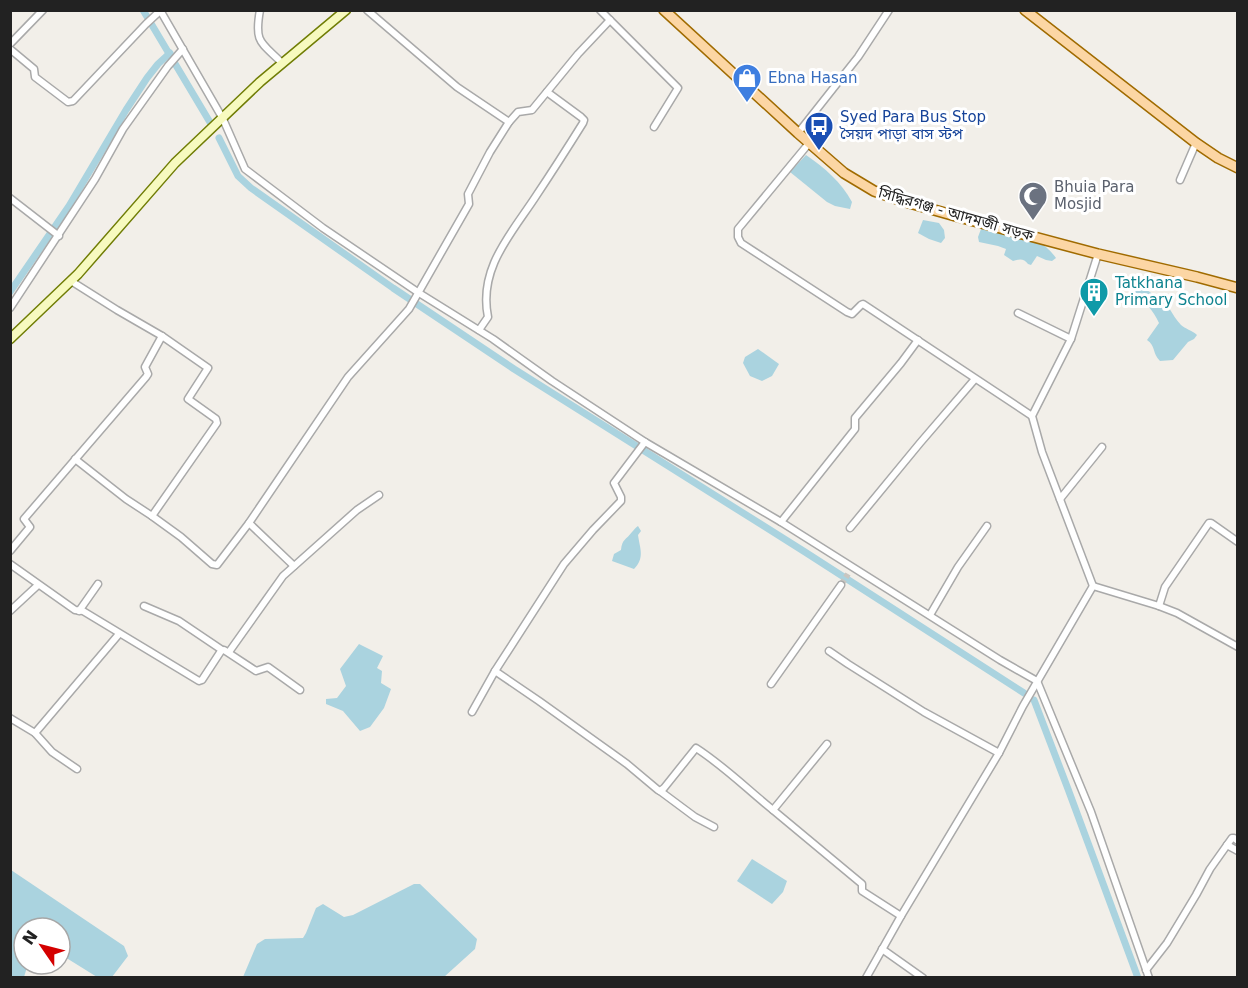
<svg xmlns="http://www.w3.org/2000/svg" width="1248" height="988" font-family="'DejaVu Sans','Noto Sans Bengali',sans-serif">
	<rect width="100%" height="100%" fill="#f2efe9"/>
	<g fill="#aad3df">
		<path d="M 806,155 C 825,168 841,182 852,202 L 850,209 L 835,206 L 827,202 L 790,172 Z"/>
		<path d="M 923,220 L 939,223 L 944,230 L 945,238 L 941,243 L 929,239 L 918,233 Z"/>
		<path d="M 991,226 C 1015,233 1041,236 1056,258 L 1052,261 L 1046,260 L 1037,256 L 1031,265 L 1028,264 C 1024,258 1019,259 1013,261 L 1004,255 L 1006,249 L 998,246 L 979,242 L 978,237 L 981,229 Z"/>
		<path d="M 1133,283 C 1143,286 1162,300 1169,308 C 1173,314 1176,320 1181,325 C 1185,329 1192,330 1197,335 L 1194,339 L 1188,342 L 1173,360 L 1160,361 C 1152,353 1156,346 1147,340 L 1159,323 C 1153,311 1147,301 1133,299 C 1135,293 1131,289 1133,283 Z"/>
		<path d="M 758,349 L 779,364 L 772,376 L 762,381 L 750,376 L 743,363 L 745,357 Z"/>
		<path d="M 638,526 L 641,531 L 638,535 C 640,549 645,558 634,569 L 612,561 L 614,554 L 621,550 C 622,539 626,540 632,532 C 634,530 635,528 638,526 Z"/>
		<path d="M 359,644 L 383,656 L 377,668 L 382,671 L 381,683 L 391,689 L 384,708 L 370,727 L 360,731 L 343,711 L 326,704 L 326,699 L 337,698 L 346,686 L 340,669 Z"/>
		<path d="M 752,859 L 787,881 L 783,892 L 772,904 L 737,881 Z"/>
		<path d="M 11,870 L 124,946 L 128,956 L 112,977 L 97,977 L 60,954 L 60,928 L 24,928 L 24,964 L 28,964 L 24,977 L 11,977 Z"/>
		<path d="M 414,884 L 420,884 L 477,939 L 475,949 L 444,977 L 243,977 L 257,944 L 265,939 L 303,938 L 306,933 L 316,908 L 323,904 L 344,917 L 353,915 Z"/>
	</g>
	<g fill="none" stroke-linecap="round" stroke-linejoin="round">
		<g stroke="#aad3df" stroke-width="7">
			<path d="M 143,10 L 211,124"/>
			<path d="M 219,138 L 238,176 L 251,188 L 393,288 L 514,369 L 805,552 L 1024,693"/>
			<path d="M 10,292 L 69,206 L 126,110 L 147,78 L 158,64 L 170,53"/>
			<path d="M 1034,700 L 1068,789 L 1138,978"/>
		</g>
		<path stroke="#c8c6c1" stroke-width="6" stroke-dasharray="6 3" stroke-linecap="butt" d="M 841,585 L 848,574"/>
		<g stroke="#a9a9a9" stroke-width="9">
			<g id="street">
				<path d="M 160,10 L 223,119 L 245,169 L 323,228 L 419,293 L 493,339 L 552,381 L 645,442 L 781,522 L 1000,660 L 1037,681 L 1091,812 L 1149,978"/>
				<path d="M 260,10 C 254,43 261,42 282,63"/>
				<path d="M 367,10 L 457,87 L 509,122"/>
				<path d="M 600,10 L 678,88 L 654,127"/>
				<path d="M 10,44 L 43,10"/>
				<path d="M 10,49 L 34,69 L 35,77 L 68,102 L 73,101 L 146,24 L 160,11"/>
				<path d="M 798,133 L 858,57 L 889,10"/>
				<path d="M 810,142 L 738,229 L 738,237 L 741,243 L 847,312 L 852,314 L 861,305 L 863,304 L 1032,416"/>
				<path d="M 1180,180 L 1196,143"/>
				<path d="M 10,198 L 59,236"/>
				<path d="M 71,281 L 117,310 L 162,336 L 208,368 L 188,399 L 216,419 L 217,423 L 152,516"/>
				<path d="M 10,308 L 95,179 L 123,129 L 168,66 L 183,49"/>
				<path d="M 1018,313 L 1071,339"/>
				<path d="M 479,330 L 488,317 C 478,268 512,233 536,196 C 552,172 568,147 583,123 L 584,120 L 581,117 L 547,92"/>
				<path d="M 75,459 L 126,499 L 152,516 L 181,537 L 212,564 L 217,565 L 249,523 L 348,377 L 409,309 L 469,204 L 468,194 L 490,152 L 509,122 L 518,112 L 532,110 L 578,54 L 610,20"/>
				<path d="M 1060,499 L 1102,447"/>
				<path d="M 781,522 L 855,429 L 855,418 L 901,363 L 918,340"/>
				<path d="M 249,523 L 294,566"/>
				<path d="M 850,528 L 920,443 L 975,379"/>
				<path d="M 10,551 L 30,527 L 24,519 L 146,377 L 148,374 L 145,367 L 162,336"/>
				<path d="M 10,564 L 75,610 L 83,611 L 199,681 L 202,680 L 221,651 L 224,650 L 256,671 L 268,667 L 300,690"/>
				<path d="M 1093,586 L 1042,452 L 1032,416 L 1071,339 L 1098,254"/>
				<path d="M 144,606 L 179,621 L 222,650"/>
				<path d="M 1159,606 L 1165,587 L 1209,523 L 1211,523 L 1238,542"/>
				<path d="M 10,611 L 38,585"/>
				<path d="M 79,611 L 98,584"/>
				<path d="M 930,615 L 958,567 L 987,526"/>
				<path d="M 829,651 L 848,664 L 924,712 L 999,753"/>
				<path d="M 229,652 L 283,576 L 357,510 L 379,495"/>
				<path d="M 495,671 L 539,701 L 627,764 L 658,790 L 660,791 L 664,788 L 696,748 C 724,766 747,789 773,810"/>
				<path d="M 771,684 L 841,585"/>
				<path d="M 472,712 L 495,671 L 564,564 L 593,530 L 621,501 L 621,497 L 614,483 L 645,442"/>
				<path d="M 10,718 L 35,733 L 52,752 L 77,769"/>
				<path d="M 35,733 L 119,634"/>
				<path d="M 827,744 L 773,810 L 862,884 L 862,891 L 901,916"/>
				<path d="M 660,791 L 695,817 L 714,827"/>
				<path d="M 1227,845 L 1238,851"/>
				<path d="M 882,949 L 923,978"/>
				<path d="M 1146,970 L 1167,943 L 1196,895 L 1210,869 L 1232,838 L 1234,838 L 1238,841"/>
				<path d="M 866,978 L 901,916 L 999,753 L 1023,706 L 1093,586 L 1159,606 L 1177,613 L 1238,647"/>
			</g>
		</g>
		<g stroke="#707d05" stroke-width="11">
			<path id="secondary" d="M 10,339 L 78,274 L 175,163 L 260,82 L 346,10"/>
		</g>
		<g stroke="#a06b00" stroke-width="12">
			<g id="primary">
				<path d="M 664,10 L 798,133 L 844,173 L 874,191 L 906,202 L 959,217 L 1098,254 L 1197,277 L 1238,288"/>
				<path d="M 1025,10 L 1196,143 L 1218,158 L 1238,168"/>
			</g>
		</g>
		<use href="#street" stroke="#fff" stroke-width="6"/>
		<use href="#secondary" stroke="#f7fabf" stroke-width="8"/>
		<use href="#primary" stroke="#fcd6a4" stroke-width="9"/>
	</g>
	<defs>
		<g id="shop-pin" transform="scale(1.5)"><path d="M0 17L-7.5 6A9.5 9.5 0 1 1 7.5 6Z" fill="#3f7fe0" stroke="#fff"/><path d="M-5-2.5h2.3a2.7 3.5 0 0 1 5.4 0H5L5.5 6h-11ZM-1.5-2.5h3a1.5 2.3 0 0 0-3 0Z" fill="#fff"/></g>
		<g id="bus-pin" transform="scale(1.5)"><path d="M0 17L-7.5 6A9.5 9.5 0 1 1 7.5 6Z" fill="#1a4fb4" stroke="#fff"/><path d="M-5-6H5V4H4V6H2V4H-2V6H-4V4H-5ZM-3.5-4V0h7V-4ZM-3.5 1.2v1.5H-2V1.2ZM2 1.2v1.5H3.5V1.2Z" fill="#fff"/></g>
		<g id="mosque-pin" transform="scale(1.5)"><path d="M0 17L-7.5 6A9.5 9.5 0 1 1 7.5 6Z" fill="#6b7280" stroke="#fff"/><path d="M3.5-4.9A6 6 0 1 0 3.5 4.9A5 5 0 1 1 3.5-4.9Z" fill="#fff"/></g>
		<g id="building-pin" transform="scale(1.5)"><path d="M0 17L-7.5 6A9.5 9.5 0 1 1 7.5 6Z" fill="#0f9aa8" stroke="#fff"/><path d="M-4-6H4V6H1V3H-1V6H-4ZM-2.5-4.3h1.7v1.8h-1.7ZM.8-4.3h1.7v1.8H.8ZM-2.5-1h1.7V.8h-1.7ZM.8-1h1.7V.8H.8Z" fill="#fff"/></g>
	</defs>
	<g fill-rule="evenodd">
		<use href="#shop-pin" x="747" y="78"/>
		<use href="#bus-pin" x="819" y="126"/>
		<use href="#mosque-pin" x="1033" y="196"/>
		<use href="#building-pin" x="1094" y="292"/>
	</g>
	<g text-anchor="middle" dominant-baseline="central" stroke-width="6" stroke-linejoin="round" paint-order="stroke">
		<g font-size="15" fill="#366cbe" stroke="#fff" text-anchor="start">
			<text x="768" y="78">Ebna Hasan</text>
		</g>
		<g font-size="15" fill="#164399" stroke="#fff" text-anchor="start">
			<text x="840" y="117">Syed Para Bus Stop<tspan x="840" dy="17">সৈয়দ পাড়া বাস স্টপ</tspan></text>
		</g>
		<g font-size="15" fill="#5b616d" stroke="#fff" text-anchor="start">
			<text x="1054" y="187">Bhuia Para<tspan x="1054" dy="17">Mosjid</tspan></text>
		</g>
		<g font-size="15" fill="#222" stroke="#fff">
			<text transform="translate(956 214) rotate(16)">সিদ্ধিরগঞ্জ - আদমজী সড়ক</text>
		</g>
		<g font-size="15" fill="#0d838f" stroke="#fff" text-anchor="start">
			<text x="1115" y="283">Tatkhana<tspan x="1115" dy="17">Primary School</tspan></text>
		</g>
	</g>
	<rect width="1248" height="988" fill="none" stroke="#222222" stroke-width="24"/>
	<g transform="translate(42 946) rotate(305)"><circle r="28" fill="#ffffff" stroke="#a7a7a7" stroke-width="1.5"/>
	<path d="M0-4.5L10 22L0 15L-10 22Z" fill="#d40000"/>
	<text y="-9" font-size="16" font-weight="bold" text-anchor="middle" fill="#222222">N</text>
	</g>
</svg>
